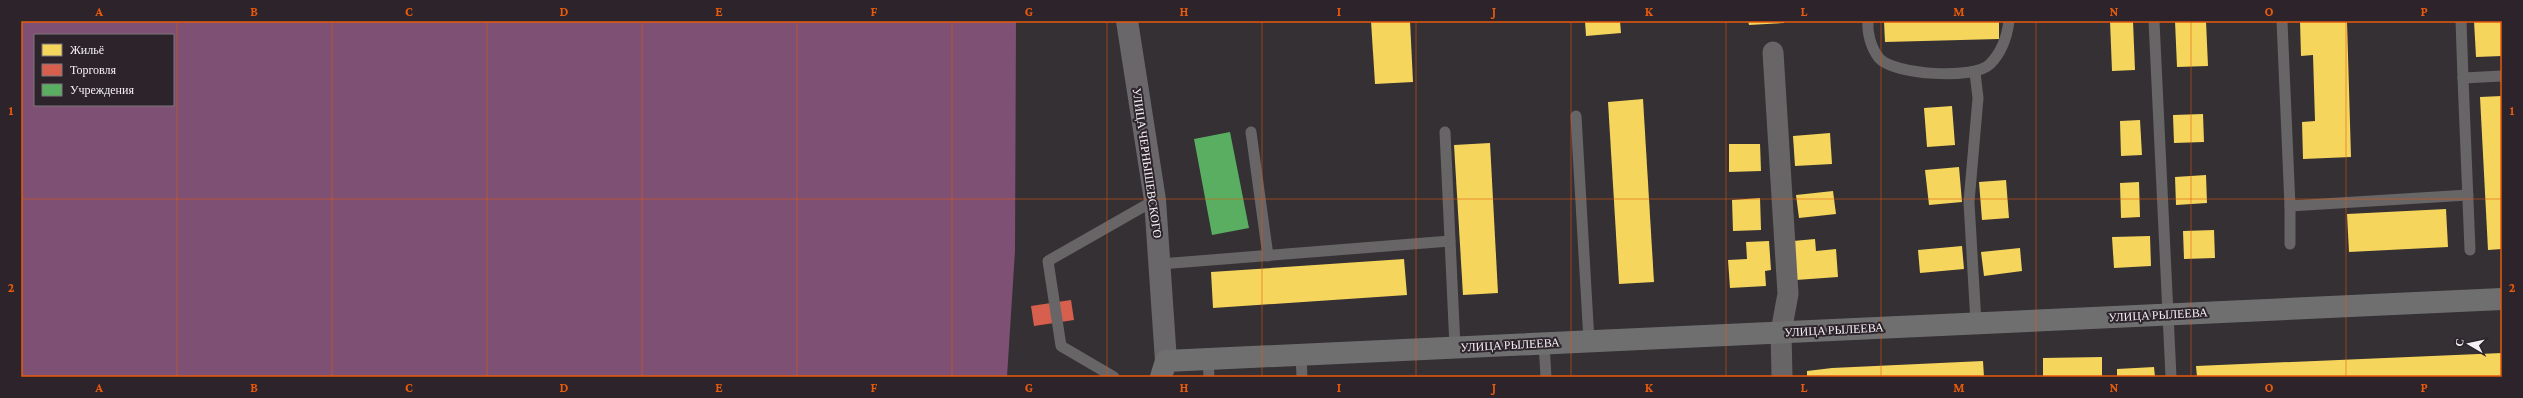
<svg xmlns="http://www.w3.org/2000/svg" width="2523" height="398" font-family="'Crimson Pro',serif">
	<rect width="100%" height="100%" fill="#343033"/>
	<path fill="#7e5074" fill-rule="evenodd" d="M 21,21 L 1016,21 L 1015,251 L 1007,377 L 21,377 ZM 35,35 L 173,35 L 173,105 L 35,105 Z"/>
	<g fill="#f6d55c">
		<path d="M 1371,21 L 1410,21 L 1413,82 L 1375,84 Z"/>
		<path d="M 1585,21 L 1620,21 L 1621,33 L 1586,36 Z"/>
		<path d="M 1748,21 L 1784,21 L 1784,23 L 1749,25 Z"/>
		<path d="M 1884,21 L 1999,21 L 1999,39 L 1885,42 Z"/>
		<path d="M 2110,21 L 2133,21 L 2135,70 L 2112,71 Z"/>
		<path d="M 2175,21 L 2206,21 L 2208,66 L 2177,67 Z"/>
		<path d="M 2300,21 L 2347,21 L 2351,157 L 2303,159 L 2302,122 L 2315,121 L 2313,55 L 2301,56 Z"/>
		<path d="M 2474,21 L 2502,21 L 2502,56 L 2476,57 Z"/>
		<path d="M 2502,96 L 2502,249 L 2488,250 L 2480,97 Z"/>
		<path d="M 1643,99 L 1654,282 L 1619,284 L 1608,102 Z"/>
		<path d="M 1952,106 L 1955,145 L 1927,147 L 1924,108 Z"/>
		<path d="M 2203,114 L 2204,142 L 2174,143 L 2173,115 Z"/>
		<path d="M 2140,120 L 2142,155 L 2121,156 L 2120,121 Z"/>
		<path d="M 1830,133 L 1832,164 L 1795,166 L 1793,136 Z"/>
		<path d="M 1490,143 L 1498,293 L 1463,295 L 1454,145 Z"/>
		<path d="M 1729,144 L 1760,144 L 1761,171 L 1729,172 Z"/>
		<path d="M 1959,167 L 1962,202 L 1929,205 L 1925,170 Z"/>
		<path d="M 2206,175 L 2207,203 L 2176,205 L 2175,177 Z"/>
		<path d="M 2006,180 L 2009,218 L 1982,220 L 1979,182 Z"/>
		<path d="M 2139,182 L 2140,217 L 2121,218 L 2120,183 Z"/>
		<path d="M 1833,191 L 1836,214 L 1799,218 L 1796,195 Z"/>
		<path d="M 1760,198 L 1761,230 L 1733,231 L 1732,200 Z"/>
		<path d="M 2446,209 L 2448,247 L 2349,252 L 2347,214 Z"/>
		<path d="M 2214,230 L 2215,258 L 2184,259 L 2183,231 Z"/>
		<path d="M 2150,236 L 2151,266 L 2114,268 L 2112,237 Z"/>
		<path d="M 1815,239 L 1816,251 L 1836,249 L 1838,277 L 1796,280 L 1793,241 Z"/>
		<path d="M 1769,241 L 1771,270 L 1765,271 L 1766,286 L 1730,288 L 1728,260 L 1747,259 L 1746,242 Z"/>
		<path d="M 1962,246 L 1964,269 L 1920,273 L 1918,250 Z"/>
		<path d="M 2020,248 L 2022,271 L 1984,276 L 1981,252 Z"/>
		<path d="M 1404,259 L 1407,295 L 1213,308 L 1211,272 Z"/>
		<path d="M 2502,353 L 2502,377 L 2197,377 L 2196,366 Z"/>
		<path d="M 2102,357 L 2102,377 L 2043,377 L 2043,358 Z"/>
		<path d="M 1983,361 L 1984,377 L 1807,377 L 1807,371 L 1832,368 Z"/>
		<path d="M 2154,367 L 2155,377 L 2117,377 L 2117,369 Z"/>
	</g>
	<path fill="#d6604d" d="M 1071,300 L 1074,320 L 1034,326 L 1031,306 Z"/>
	<path fill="#5aae61" d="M 1230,132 L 1249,228 L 1212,235 L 1194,139 Z"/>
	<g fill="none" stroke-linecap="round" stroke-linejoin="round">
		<g stroke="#676566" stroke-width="11">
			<path d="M 1868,21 C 1867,33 1871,48 1879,58 C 1893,75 1975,80 1990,64 C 2002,52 2007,37 2009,21"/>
			<path d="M 2154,21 L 2171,377"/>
			<path d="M 2282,21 L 2290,206 L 2468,195"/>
			<path d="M 2461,21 L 2463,78"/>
			<path d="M 1975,73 L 1978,98 L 1969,202 L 1976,323"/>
			<path d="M 1576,116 L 1589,341"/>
			<path d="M 1251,132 L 1268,256"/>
			<path d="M 1445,132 L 1455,347"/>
			<path d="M 2290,206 L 2290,244"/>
			<path d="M 2470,250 L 2463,78 L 2502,76"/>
			<path d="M 1160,264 L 1450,241"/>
			<path d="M 1544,343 L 1546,377"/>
			<path d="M 1301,354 L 1302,377"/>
			<path d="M 1208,359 L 1209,377"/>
			<path d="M 1114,377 L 1061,346 L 1048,261 L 1155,200"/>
		</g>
		<path stroke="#676566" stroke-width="21" d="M 1773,52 L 1788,294 L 1781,332 L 1782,377"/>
		<path stroke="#696769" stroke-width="22" d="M 1127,21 L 1155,200 L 1166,361"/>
		<path stroke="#706f70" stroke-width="22" d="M 1161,377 L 1166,361 L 2502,299"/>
	</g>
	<path fill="none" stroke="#e8590c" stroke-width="1" stroke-opacity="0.55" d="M 177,21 L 177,377M 332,21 L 332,377M 487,21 L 487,377M 642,21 L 642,377M 797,21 L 797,377M 952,21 L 952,377M 1107,21 L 1107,377M 1262,21 L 1262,377M 1416,21 L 1416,377M 1571,21 L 1571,377M 1726,21 L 1726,377M 1881,21 L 1881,377M 2036,21 L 2036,377M 2191,21 L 2191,377M 2346,21 L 2346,377M 21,199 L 2502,199"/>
	<g text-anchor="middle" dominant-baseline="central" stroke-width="4" stroke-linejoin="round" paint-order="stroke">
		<g font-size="12" fill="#f5f0f4" stroke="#2c242a">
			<text transform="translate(1147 163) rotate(82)">УЛИЦА ЧЕРНЫШЕВСКОГО</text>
			<text transform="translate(2158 315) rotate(-3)">УЛИЦА РЫЛЕЕВА</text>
			<text transform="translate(1834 330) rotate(-3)">УЛИЦА РЫЛЕЕВА</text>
			<text transform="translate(1510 345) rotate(-3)">УЛИЦА РЫЛЕЕВА</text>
		</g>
	</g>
	<rect width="2523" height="398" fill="none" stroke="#2c242a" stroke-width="44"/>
	<rect x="34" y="34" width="140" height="72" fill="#2c242a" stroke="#7c767b"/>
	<rect x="42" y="44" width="20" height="12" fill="#f6d55c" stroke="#7c767b"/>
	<text x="70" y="54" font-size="12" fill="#f5f0f4">Жильё</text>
	<rect x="42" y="64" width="20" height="12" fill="#d6604d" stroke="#7c767b"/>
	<text x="70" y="74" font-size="12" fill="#f5f0f4">Торговля</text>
	<rect x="42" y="84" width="20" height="12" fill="#5aae61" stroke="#7c767b"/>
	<text x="70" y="94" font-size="12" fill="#f5f0f4">Учреждения</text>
	<g transform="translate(2469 344) rotate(279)" stroke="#2c242a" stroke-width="3" paint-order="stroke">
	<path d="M0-3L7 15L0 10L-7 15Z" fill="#f5f0f4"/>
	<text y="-6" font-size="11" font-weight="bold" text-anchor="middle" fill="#f5f0f4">С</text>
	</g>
	<rect x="22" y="22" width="2479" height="354" fill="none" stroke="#e8590c" stroke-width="1.5"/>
	<g font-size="13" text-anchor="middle" font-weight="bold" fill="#e8590c">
		<text x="99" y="16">A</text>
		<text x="254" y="16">B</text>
		<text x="409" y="16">C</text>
		<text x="564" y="16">D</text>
		<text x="719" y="16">E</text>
		<text x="874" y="16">F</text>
		<text x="1029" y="16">G</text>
		<text x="1184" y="16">H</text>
		<text x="1339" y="16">I</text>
		<text x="1494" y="16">J</text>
		<text x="1649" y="16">K</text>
		<text x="1804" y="16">L</text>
		<text x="1959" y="16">M</text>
		<text x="2114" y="16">N</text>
		<text x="2269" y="16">O</text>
		<text x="2424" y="16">P</text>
		<text x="11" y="115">1</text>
		<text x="2512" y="115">1</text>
		<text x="11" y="292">2</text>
		<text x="2512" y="292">2</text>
		<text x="99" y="392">A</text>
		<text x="254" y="392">B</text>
		<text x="409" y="392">C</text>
		<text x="564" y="392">D</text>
		<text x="719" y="392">E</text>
		<text x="874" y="392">F</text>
		<text x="1029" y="392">G</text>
		<text x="1184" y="392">H</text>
		<text x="1339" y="392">I</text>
		<text x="1494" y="392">J</text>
		<text x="1649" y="392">K</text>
		<text x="1804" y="392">L</text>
		<text x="1959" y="392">M</text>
		<text x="2114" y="392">N</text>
		<text x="2269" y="392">O</text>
		<text x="2424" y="392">P</text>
	</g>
</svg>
